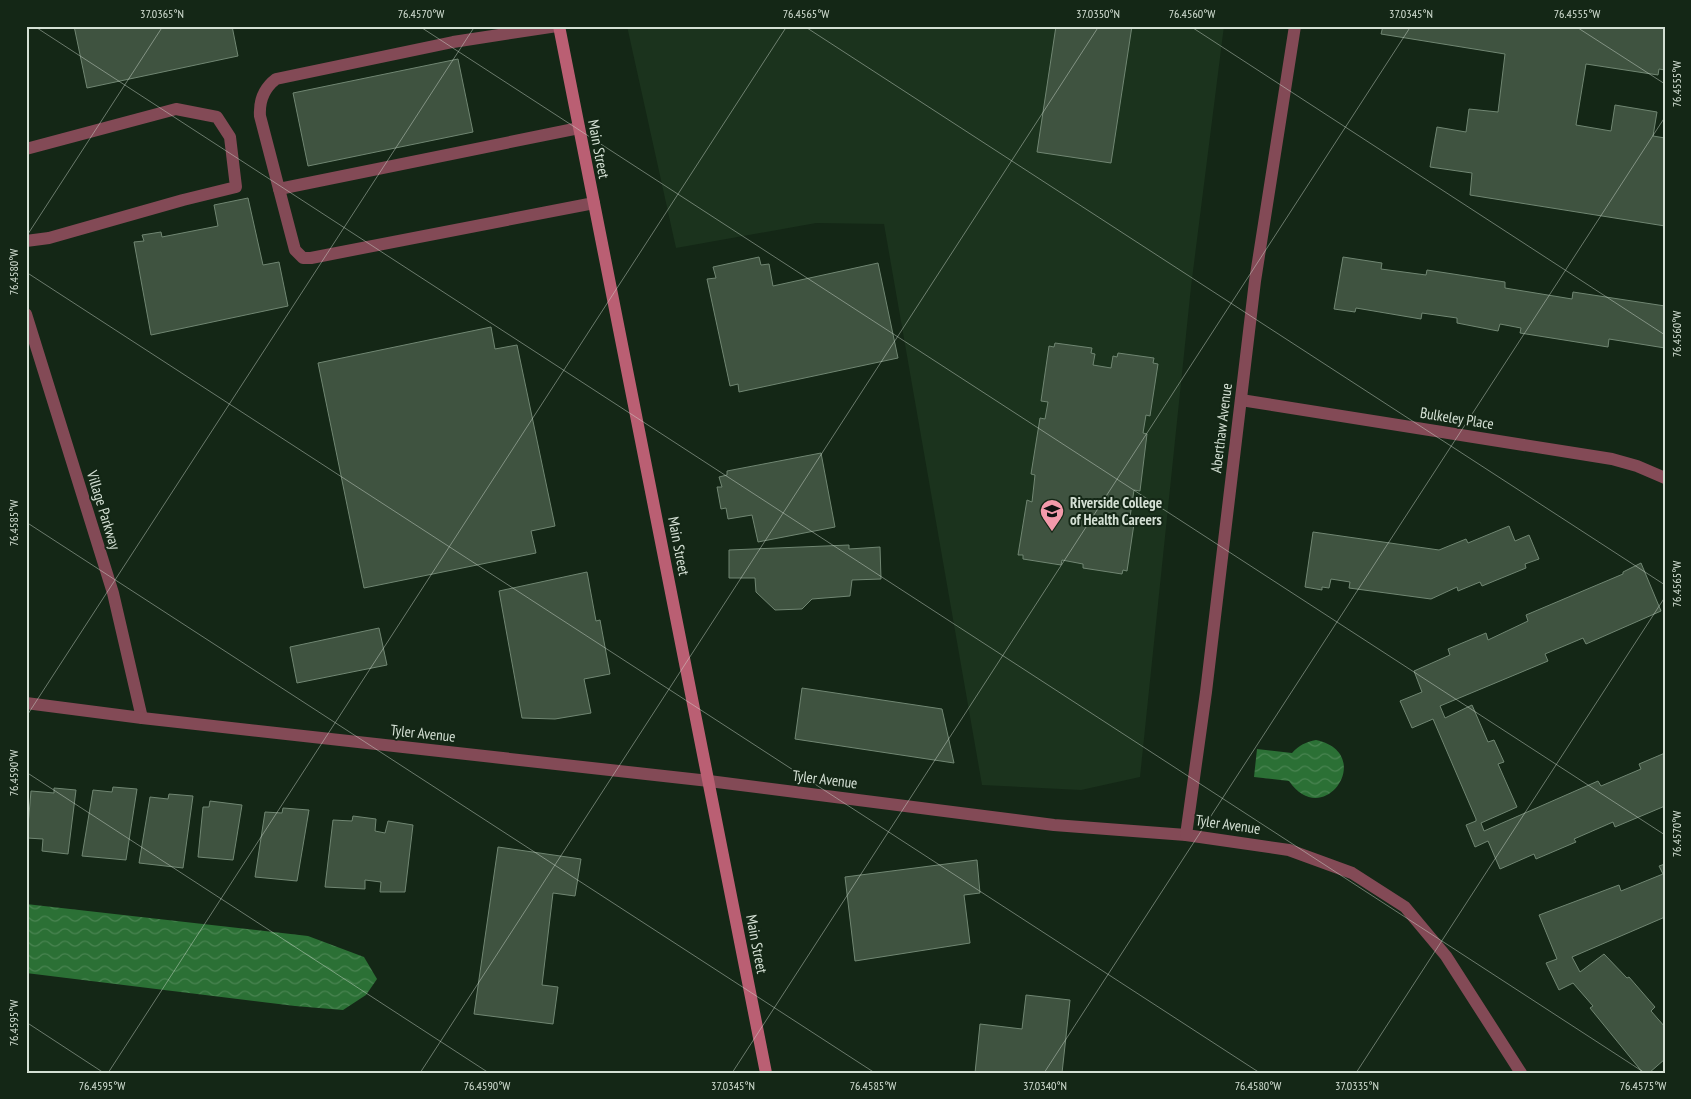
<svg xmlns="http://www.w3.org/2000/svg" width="1691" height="1099" font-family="'PT Sans Narrow',sans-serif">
	<defs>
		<pattern id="water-waves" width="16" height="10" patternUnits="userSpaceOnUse" patternTransform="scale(1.25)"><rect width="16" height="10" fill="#2b7035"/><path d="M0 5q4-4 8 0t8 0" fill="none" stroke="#498451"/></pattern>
	</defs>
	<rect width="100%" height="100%" fill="#142716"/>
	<path fill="#1b331d" d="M 627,26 L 1224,26 L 1191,287 L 1140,777 L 1081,790 L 982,785 L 884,224 L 816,223 L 676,248 Z"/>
	<g fill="url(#water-waves)">
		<path d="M 1316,740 C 1377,753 1324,832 1289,781 L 1254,777 L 1257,749 L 1292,753 C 1299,745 1306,742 1316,740 Z"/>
		<path d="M 26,904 L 308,936 L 364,957 L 377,979 L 366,995 L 343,1010 L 295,1006 L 26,973 Z"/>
	</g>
	<g fill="#3f5340" stroke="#708672">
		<path d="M 74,26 L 232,26 L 238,56 L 87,88 Z"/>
		<path d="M 1056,26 L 1132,26 L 1111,163 L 1037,152 Z"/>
		<path d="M 1383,26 L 1665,26 L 1665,70 L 1659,69 L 1658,75 L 1586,64 L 1576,125 L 1611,131 L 1615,105 L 1657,112 L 1653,136 L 1665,138 L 1665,226 L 1470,195 L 1472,173 L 1430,167 L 1437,127 L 1466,132 L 1469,109 L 1498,112 L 1505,54 L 1381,34 Z"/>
		<path d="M 458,59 L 473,132 L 308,166 L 293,93 Z"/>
		<path d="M 248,198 L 263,265 L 279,262 L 288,306 L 151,335 L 134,242 L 144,241 L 142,235 L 161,232 L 162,237 L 218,226 L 214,205 Z"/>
		<path d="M 759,257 L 761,265 L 769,264 L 773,286 L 878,263 L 898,358 L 739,392 L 738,384 L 730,386 L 707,279 L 716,278 L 713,267 Z"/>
		<path d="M 1343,257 L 1382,263 L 1381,269 L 1426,275 L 1427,270 L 1505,282 L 1505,288 L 1572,299 L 1573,292 L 1665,306 L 1665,348 L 1609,339 L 1608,347 L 1520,333 L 1521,328 L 1500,324 L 1498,331 L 1457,323 L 1457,318 L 1422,313 L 1421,319 L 1356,308 L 1355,312 L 1334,309 Z"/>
		<path d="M 491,327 L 495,349 L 517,345 L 555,526 L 531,531 L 536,553 L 364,588 L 318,363 Z"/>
		<path d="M 1055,343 L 1092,348 L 1091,353 L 1095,354 L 1093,365 L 1111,368 L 1113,356 L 1117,357 L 1118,353 L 1154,358 L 1153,363 L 1158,364 L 1150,416 L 1146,415 L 1143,433 L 1147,434 L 1140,491 L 1134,490 L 1130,517 L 1135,517 L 1127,571 L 1123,570 L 1122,574 L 1083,568 L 1083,564 L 1062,560 L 1061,565 L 1023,559 L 1023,555 L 1018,555 L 1027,500 L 1032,502 L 1035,475 L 1031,474 L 1040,418 L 1045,419 L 1048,402 L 1041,401 L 1049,346 L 1054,347 Z"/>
		<path d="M 821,453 L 835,527 L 758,542 L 752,515 L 728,519 L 726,508 L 721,509 L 717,487 L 722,487 L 719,477 L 727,475 L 727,471 Z"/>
		<path d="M 1509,526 L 1515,541 L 1529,535 L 1539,559 L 1525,564 L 1526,568 L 1482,586 L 1480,582 L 1458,591 L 1457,587 L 1431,599 L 1349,588 L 1350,582 L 1331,579 L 1329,588 L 1322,587 L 1322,590 L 1305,587 L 1313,532 L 1439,550 L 1466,539 L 1468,543 Z"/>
		<path d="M 849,545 L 849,549 L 880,547 L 881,579 L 852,580 L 850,596 L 812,599 L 802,609 L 775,610 L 756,592 L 755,578 L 729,578 L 729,550 Z"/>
		<path d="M 1641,563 L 1661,611 L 1586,644 L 1583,638 L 1545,654 L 1548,661 L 1440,706 L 1445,718 L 1472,705 L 1488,742 L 1494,740 L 1504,762 L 1498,764 L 1517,807 L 1481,823 L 1484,831 L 1598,781 L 1601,786 L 1641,769 L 1639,764 L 1665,753 L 1665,806 L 1615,827 L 1613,822 L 1574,839 L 1576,842 L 1536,859 L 1534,854 L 1500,869 L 1488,841 L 1475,847 L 1466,825 L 1476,821 L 1476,819 L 1433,719 L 1412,728 L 1400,701 L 1422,692 L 1414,671 L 1450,655 L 1448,649 L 1486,633 L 1488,640 L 1528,621 L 1526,615 L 1623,574 L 1623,572 Z"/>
		<path d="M 587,572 L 596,621 L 600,620 L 610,674 L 584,679 L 591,713 L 555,719 L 522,718 L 499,591 Z"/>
		<path d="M 379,628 L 387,665 L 297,683 L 290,647 Z"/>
		<path d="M 802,688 L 942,709 L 954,763 L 795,739 Z"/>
		<path d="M 113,787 L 137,789 L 126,860 L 82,856 L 93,790 L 112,792 Z"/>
		<path d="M 54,788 L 76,790 L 68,854 L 42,851 L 43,839 L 27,838 L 31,791 L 54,793 Z"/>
		<path d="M 169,794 L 193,796 L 183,868 L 139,863 L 150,797 L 168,799 Z"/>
		<path d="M 210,801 L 242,805 L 233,860 L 198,857 L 203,807 L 209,807 Z"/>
		<path d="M 283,808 L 309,810 L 297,881 L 255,877 L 265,812 L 282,813 Z"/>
		<path d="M 353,816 L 376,819 L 375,831 L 385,833 L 388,821 L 413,825 L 405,892 L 380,892 L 381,882 L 365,880 L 365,889 L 325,887 L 333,820 L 352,821 Z"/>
		<path d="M 498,847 L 581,859 L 575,896 L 553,893 L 542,985 L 558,987 L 553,1024 L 474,1014 Z"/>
		<path d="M 977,860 L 980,893 L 964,895 L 970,943 L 855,961 L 845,877 Z"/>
		<path d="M 1665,864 L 1665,917 L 1572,957 L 1580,972 L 1604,954 L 1627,978 L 1629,977 L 1655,1007 L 1651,1011 L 1665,1027 L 1665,1059 L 1649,1073 L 1643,1073 L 1590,1008 L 1593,1006 L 1573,983 L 1559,990 L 1546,963 L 1557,959 L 1539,915 L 1619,885 L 1621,891 L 1663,874 L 1659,866 Z"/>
		<path d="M 1026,995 L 1070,1000 L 1062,1073 L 975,1073 L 980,1024 L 1022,1029 Z"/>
	</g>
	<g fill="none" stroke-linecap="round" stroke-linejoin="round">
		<g stroke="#834a56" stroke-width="12">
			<path d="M 579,128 L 279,189 L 295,250 L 303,258 L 311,258 L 594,203"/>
			<path d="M 26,149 L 176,109 L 217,117 L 230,137 L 236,187 L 183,200 L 49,238 L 26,241"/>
			<path d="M 279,189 L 260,116 C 259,101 263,89 276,79 L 453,42 L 557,26"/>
		</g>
		<g stroke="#834a56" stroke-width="12">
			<path d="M 26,314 L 113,593 L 142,718"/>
			<path d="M 1241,400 L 1612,459 L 1637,466 L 1665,478"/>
			<path d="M 26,703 L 142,718 L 709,781 L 1054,825 L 1186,835 L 1289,850 L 1352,873 L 1405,907 L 1446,956 L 1521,1073"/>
			<path d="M 1186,835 L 1206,692 L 1255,281 L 1295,26"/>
		</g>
		<path stroke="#ba5f73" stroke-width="12" d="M 559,26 L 766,1073"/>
	</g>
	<path fill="none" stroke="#d4e0d4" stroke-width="1" stroke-opacity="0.45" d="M 34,26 L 1645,1073M 419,26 L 1665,835M 804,26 L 1665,585M 1190,26 L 1665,335M 1575,26 L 1665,84M 26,237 L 163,26M 26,272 L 1260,1073M 26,522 L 875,1073M 26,717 L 475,26M 26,772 L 489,1073M 26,1022 L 104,1073M 108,1073 L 787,26M 420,1073 L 1099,26M 732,1073 L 1411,26M 1044,1073 L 1665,117M 1356,1073 L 1665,597"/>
	<defs>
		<g id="university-pin" transform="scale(1.25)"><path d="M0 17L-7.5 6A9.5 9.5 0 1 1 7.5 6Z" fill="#f39aab" stroke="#142716"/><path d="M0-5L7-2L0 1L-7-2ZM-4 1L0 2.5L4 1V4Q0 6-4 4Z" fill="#111"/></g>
	</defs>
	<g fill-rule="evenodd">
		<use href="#university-pin" x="1052" y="511"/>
	</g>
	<g text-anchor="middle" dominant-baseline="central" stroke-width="4" stroke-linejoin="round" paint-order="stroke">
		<g font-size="15" fill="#d4e0d4" stroke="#142716">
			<text transform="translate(599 149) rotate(79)">Main Street</text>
			<text transform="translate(1457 418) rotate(9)">Bulkeley Place</text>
			<text transform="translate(1221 428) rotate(-83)">Aberthaw Avenue</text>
			<text transform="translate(104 510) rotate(73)">Village Parkway</text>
			<text transform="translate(679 546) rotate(79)">Main Street</text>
			<text transform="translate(423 733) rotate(6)">Tyler Avenue</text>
			<text transform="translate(825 779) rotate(7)">Tyler Avenue</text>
			<text transform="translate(1228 824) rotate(8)">Tyler Avenue</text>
			<text transform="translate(757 944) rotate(79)">Main Street</text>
		</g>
		<g font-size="15" font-weight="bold" fill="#d4e0d4" stroke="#142716" text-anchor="start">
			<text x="1070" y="502">Riverside College<tspan x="1070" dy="17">of Health Careers</tspan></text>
		</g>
	</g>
	<rect width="1691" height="1099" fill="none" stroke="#142716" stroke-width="55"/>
	<rect x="28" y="28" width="1636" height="1044" fill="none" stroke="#d4e0d4" stroke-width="2"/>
	<g font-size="12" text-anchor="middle" fill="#d4e0d4">
		<text x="162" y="18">37.0365°N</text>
		<text x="421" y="18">76.4570°W</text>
		<text x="806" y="18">76.4565°W</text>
		<text x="1098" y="18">37.0350°N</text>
		<text x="1192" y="18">76.4560°W</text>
		<text x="1411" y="18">37.0345°N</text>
		<text x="1577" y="18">76.4555°W</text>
		<text transform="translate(1677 84) rotate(-90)" y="4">76.4555°W</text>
		<text transform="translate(14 272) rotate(-90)" y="4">76.4580°W</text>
		<text transform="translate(1677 334) rotate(-90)" y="4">76.4560°W</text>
		<text transform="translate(14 523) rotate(-90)" y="4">76.4585°W</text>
		<text transform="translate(1677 584) rotate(-90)" y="4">76.4565°W</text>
		<text transform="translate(14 773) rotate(-90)" y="4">76.4590°W</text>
		<text transform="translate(1677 834) rotate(-90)" y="4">76.4570°W</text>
		<text transform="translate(14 1023) rotate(-90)" y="4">76.4595°W</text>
		<text x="102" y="1090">76.4595°W</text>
		<text x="487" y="1090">76.4590°W</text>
		<text x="733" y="1090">37.0345°N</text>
		<text x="873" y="1090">76.4585°W</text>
		<text x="1045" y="1090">37.0340°N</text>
		<text x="1258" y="1090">76.4580°W</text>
		<text x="1357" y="1090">37.0335°N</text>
		<text x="1643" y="1090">76.4575°W</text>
	</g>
</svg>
